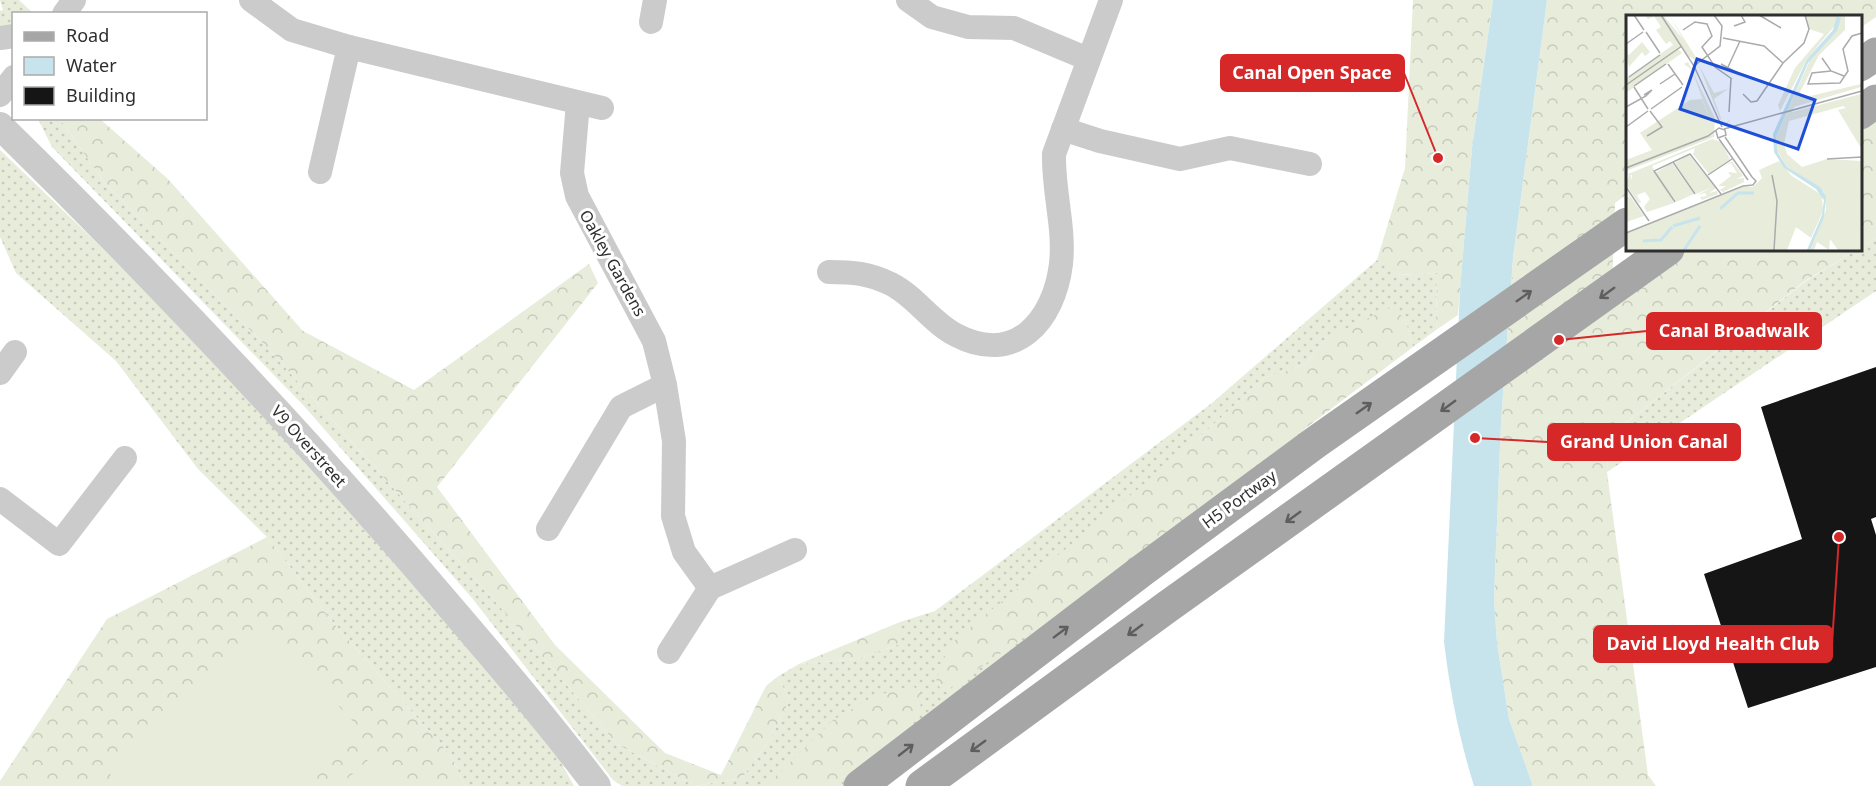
<svg xmlns="http://www.w3.org/2000/svg" width="1876" height="786" font-family="'Noto Sans',sans-serif">
	<defs>
		<pattern id="grass-dots" width="8" height="8" patternUnits="userSpaceOnUse" patternTransform="scale(1.5)"><rect width="8" height="8" fill="#e7ecdb"/><path d="M2 2h.1M6 6h.1" fill="none" stroke="#c6cbbc" stroke-width="1.8" stroke-linecap="round"/></pattern>
		<pattern id="forest-crowns" width="20" height="18" patternUnits="userSpaceOnUse" patternTransform="scale(1.5)"><rect width="20" height="18" fill="#e7ecdb"/><path d="M2 6a3 3 0 1 1 6 0M12 15a3 3 0 1 1 6 0" fill="none" stroke="#c6cbbc"/></pattern>
	</defs>
	<rect width="100%" height="100%" fill="#fff"/>
	<g fill="url(#grass-dots)">
		<path d="M 0,0 L 19,0 L 33,13 L 14,14 L 13,36 L 0,38 L 0,11 L 3,10 Z"/>
		<path d="M 38,119 L 60,119 L 104,182 L 264,344 L 501,608 L 617,744 L 695,786 L 742,778 L 770,739 L 790,699 L 777,677 L 799,664 L 857,659 L 900,644 L 900,622 L 935,611 L 1212,403 L 1377,260 L 1398,275 L 1437,273 L 1436,330 L 1413,347 L 1405,319 L 1328,337 L 1306,364 L 1264,378 L 1189,447 L 1207,492 L 1309,423 L 1268,477 L 860,786 L 830,786 L 904,735 L 766,786 L 622,786 L 613,780 L 472,598 L 304,406 L 52,147 Z"/>
		<path d="M 0,150 L 93,239 L 286,434 L 552,746 L 574,786 L 465,786 L 452,757 L 335,625 L 267,537 L 198,469 L 116,361 L 16,273 L 0,237 Z"/>
		<path d="M 1876,238 L 1876,291 L 1607,472 L 1608,437 L 1806,281 Z"/>
	</g>
	<g fill="url(#forest-crowns)">
		<path d="M 1413,0 L 1493,0 L 1472,148 L 1458,315 L 1436,330 L 1437,273 L 1397,275 L 1377,260 L 1405,168 Z"/>
		<path d="M 1547,0 L 1876,0 L 1876,17 L 1860,28 L 1860,16 L 1627,16 L 1627,194 L 1615,203 L 1612,288 L 1668,249 L 1858,249 L 1805,281 L 1608,437 L 1607,472 L 1648,775 L 1656,786 L 1533,786 L 1509,719 L 1497,643 L 1494,598 L 1501,422 L 1513,258 Z"/>
		<path d="M 1876,101 L 1876,238 L 1860,248 L 1860,113 Z"/>
		<path d="M 60,119 L 100,119 L 168,179 L 303,331 L 414,390 L 589,264 L 598,283 L 437,487 L 555,645 L 665,753 L 721,775 L 766,686 L 777,677 L 790,699 L 770,739 L 742,778 L 695,786 L 617,744 L 501,608 L 264,344 L 104,182 Z"/>
		<path d="M 1392,307 L 1405,319 L 1413,347 L 1077,601 L 943,693 L 936,681 L 949,645 L 1189,447 L 1264,378 L 1306,364 L 1328,337 Z"/>
		<path d="M 267,537 L 335,625 L 452,757 L 465,786 L 0,786 L 0,781 L 107,619 Z"/>
		<path d="M 900,622 L 900,644 L 857,659 L 799,664 Z"/>
		<path d="M 913,686 L 925,697 L 904,735 L 831,786 L 766,786 L 833,720 L 874,696 Z"/>
	</g>
	<g fill="#e7ecdb">
		<path d="M 263,625 L 360,729 L 299,786 L 122,786 L 106,770 Z"/>
		<path d="M 376,753 L 406,786 L 339,786 Z"/>
	</g>
	<path fill="#c7e4ed" d="M 1493,0 L 1547,0 L 1513,258 L 1501,422 L 1494,598 L 1497,643 L 1509,719 L 1533,786 L 1474,786 C 1459,738 1450,691 1444,642 L 1460,290 L 1472,148 Z"/>
	<path fill="#151515" d="M 1876,367 L 1876,517 L 1871,519 L 1876,535 L 1876,667 L 1748,708 L 1704,574 L 1802,539 L 1761,407 Z"/>
	<g fill="none" stroke-linecap="round" stroke-linejoin="round">
		<g stroke="#cbcbcb" stroke-width="24">
			<path d="M 251,0 L 292,30 L 349,47 L 602,108"/>
			<path d="M 908,0 L 932,17 L 968,27 L 1014,28 L 1088,59"/>
			<path d="M 64,14 L 74,0"/>
			<path d="M 651,22 L 655,0"/>
			<path d="M 0,38 L 14,36"/>
			<path d="M 0,95 L 14,77"/>
			<path d="M 578,103 L 572,173 L 577,196 L 654,341 L 665,385 L 674,441 L 673,516 L 684,552 L 710,588"/>
			<path d="M 1063,129 L 1100,141 L 1180,159 L 1230,148 L 1310,164"/>
			<path d="M 320,172 L 349,47"/>
			<path d="M 829,272 C 853,272 868,273 891,284 C 915,296 932,323 956,335 C 1015,366 1054,321 1061,264 C 1065,227 1053,191 1054,154 L 1111,0"/>
			<path d="M 0,373 L 15,352"/>
			<path d="M 0,499 L 59,544 L 125,458"/>
			<path d="M 548,529 L 621,407 L 665,385"/>
			<path d="M 669,652 L 710,588 L 795,550"/>
		</g>
		<path stroke="#cbcbcb" stroke-width="28" d="M 0,126 C 153,276 300,431 439,594 C 493,657 547,720 597,786"/>
		<g stroke="#a6a6a6" stroke-width="33">
			<path d="M 1860,65 L 1876,54"/>
			<path d="M 1860,113 L 1876,101"/>
			<path d="M 860,786 L 1144,569 L 1316,442 L 1627,224"/>
			<path d="M 922,786 L 1167,607 L 1668,249"/>
		</g>
	</g>
	<defs><path id="oneway-shaft" d="M-6 0H5M1.5-3L5.5 0L1.5 3" fill="none" stroke-width="1.6" stroke-linecap="round" stroke-linejoin="round" transform="scale(1.5)"/></defs>
	<g stroke="#5e5e5e">
		<use href="#oneway-shaft" transform="translate(1607 293) rotate(144)"/>
		<use href="#oneway-shaft" transform="translate(1524 296) rotate(-35)"/>
		<use href="#oneway-shaft" transform="translate(1448 406) rotate(144)"/>
		<use href="#oneway-shaft" transform="translate(1364 408) rotate(-35)"/>
		<use href="#oneway-shaft" transform="translate(1293 517) rotate(144)"/>
		<use href="#oneway-shaft" transform="translate(1135 630) rotate(144)"/>
		<use href="#oneway-shaft" transform="translate(1061 632) rotate(-37)"/>
		<use href="#oneway-shaft" transform="translate(978 746) rotate(144)"/>
		<use href="#oneway-shaft" transform="translate(906 750) rotate(-38)"/>
	</g>
	<g text-anchor="middle" dominant-baseline="central" stroke-width="6" stroke-linejoin="round" paint-order="stroke">
		<g font-size="16" fill="#2e2e2e" stroke="#fff">
			<text transform="translate(613 263) rotate(61)">Oakley Gardens</text>
			<text transform="translate(309 446) rotate(48)">V9 Overstreet</text>
			<text transform="translate(1239 499) rotate(-36)">H5 Portway</text>
		</g>
	</g>
	<g transform="translate(1626 15)">
		<rect width="236" height="236" fill="#fff"/>
		<path d="M 19,0 L 37,0 L 57,24 L 43,0 L 73,47 L 62,41 L 56,32 L 52,34 L 56,38 L 0,78 L 0,63 L 47,30 L 44,26 L 40,29 L 30,15 L 35,12 L 28,1 L 22,4 ZM 62,47 L 89,103 L 88,122 L 0,156 L 0,150 L 65,124 L 63,117 L 83,102 L 66,55 L 58,49 ZM 86,124 L 95,127 L 104,144 L 83,159 L 67,139 L 69,133 L 26,151 L 48,188 L 21,197 L 18,192 L 24,184 L 19,177 L 11,180 L 15,187 L 14,188 L 12,187 L 0,170 L 14,187 L 10,180 L 6,170 L 6,160 L 0,160 ZM 63,140 L 90,173 L 83,178 L 91,176 L 92,179 L 76,185 L 74,182 L 81,181 L 79,178 L 71,180 L 87,172 L 70,179 L 49,148 ZM 106,146 L 117,161 L 110,164 L 118,163 L 118,167 L 97,177 L 94,175 L 100,171 L 92,171 L 105,161 L 102,157 L 111,158 L 105,148 L 99,151 ZM 46,148 L 68,179 L 50,187 L 29,158 ZM 0,175 L 18,201 L 0,207 L 0,181 L 4,183 Z" fill="#e7ecdb"/>
		<path d="M 179,0 L 211,0 L 211,8 L 181,44 L 154,96 L 152,90 L 169,53 L 198,19 L 183,14 ZM 214,0 L 219,0 L 219,15 L 193,40 L 173,79 L 180,82 L 235,69 L 235,72 L 168,92 L 166,97 L 235,79 L 235,133 L 212,95 L 220,93 L 217,91 L 163,106 L 158,129 L 161,139 L 176,152 L 201,144 L 235,146 L 235,235 L 212,235 L 204,224 L 203,235 L 191,227 L 188,235 L 184,235 L 200,195 L 198,177 L 161,152 L 152,137 L 150,122 L 184,45 L 211,16 ZM 16,27 L 24,37 L 19,41 L 16,37 L 3,52 L 0,38 L 3,40 ZM 73,50 L 88,78 L 102,74 L 88,84 L 96,106 L 100,108 L 105,104 L 101,109 L 94,104 ZM 76,84 L 83,102 L 82,113 L 65,121 L 66,124 L 0,150 L 0,145 L 26,135 L 14,118 L 64,85 ZM 153,146 L 166,161 L 196,180 L 197,196 L 185,223 L 170,212 L 161,235 L 0,235 L 0,218 L 117,171 L 127,172 L 136,163 L 133,155 ZM 4,158 L 9,176 L 33,169 L 10,176 L 12,187 L 0,169 Z" fill="#e7ecdb"/>
		<path d="M64 108a8 8 0 1 1 16 0a8 8 0 1 1-16 0ZM 57,106 L 62,120 L 40,128 L 35,115 ZM98 198a19 19 0 1 1 38 0a19 19 0 1 1-38 0Z" fill="#e7ecdb"/>
		<path d="M 211,0 L 215,3 L 211,16 L 182,48 L 150,122 L 152,138 L 161,152 L 194,172 L 200,181 L 198,202 L 184,235 L 181,235 L 196,200 L 198,185 L 190,174 L 158,153 L 148,137 L 147,119 L 181,44 L 207,15 Z" fill="#c7e4ed"/>
		<path fill="none" stroke="#c7e4ed" stroke-width="3" d="M 94,194 L 112,178 L 128,178M 47,211 L 74,203M 17,226 L 35,225 L 46,212M 58,235 L 74,211"/>
		<path fill="none" stroke="#ababab" stroke-width="1.5" d="M 8,0 L 18,15M 35,0 L 68,51 L 96,112M 133,0 L 155,13M 108,11 L 119,7 L 115,0M 57,15 L 69,7 L 81,9 L 86,21 L 76,32 L 89,52 L 106,64M 20,17 L 34,38M 97,23 L 138,31 L 157,48M 0,29 L 17,17M 196,43 L 205,56 L 218,61M 42,49 L 57,70M 95,49 L 112,58M 68,51 L 94,31 L 96,11 L 88,0M 102,52 L 114,26M 205,56 L 186,58 L 182,69 L 214,68 L 222,56 L 217,34 L 226,21 L 236,18M 3,62 L 34,40M 34,69 L 49,59M 0,70 L 56,31M 8,71 L 40,49M 8,72 L 22,94M 117,79 L 125,87 L 131,86 L 157,48 L 178,28 L 183,14 L 179,0M 0,92 L 20,81 L 26,75 L 18,80M 25,94 L 56,72M 103,97 L 105,63M 0,112 L 22,96M 98,114 L 236,76M 21,121 L 36,112 L 24,96M 99,122 L 126,162M 93,124 L 122,165M 201,144 L 236,142M 47,147 L 69,179M 0,153 L 82,121 L 93,113 L 99,115 L 100,120 L 92,123 L 90,116M 82,160 L 106,144M 146,160 L 151,186 L 148,235M 0,172 L 23,206M 49,187 L 28,156 L 64,139 L 95,179M 0,218 L 117,171 L 127,170 L 130,166 L 126,162"/>
		<path fill="#1d4ed8" fill-opacity="0.15" stroke="#1d4ed8" stroke-width="3" d="M 71,44 L 189,85 L 172,134 L 54,94 Z"/>
		<rect width="236" height="236" fill="none" stroke="#2e2e2e" stroke-width="3"/>
	</g>
	<path fill="none" stroke="#d62828" stroke-width="2" d="M1438 158L1404 73M1559 340L1647 331M1475 438L1548 442M1839 537L1832 644"/>
	<g fill="#d62828" stroke="#fff" stroke-width="2">
		<circle cx="1438" cy="158" r="6"/>
		<circle cx="1559" cy="340" r="6"/>
		<circle cx="1475" cy="438" r="6"/>
		<circle cx="1839" cy="537" r="6"/>
	</g>
	<g fill="#d62828" stroke="#d62828" stroke-width="2">
		<rect x="1221" y="55" width="183" height="36" rx="6"/>
		<rect x="1647" y="313" width="174" height="36" rx="6"/>
		<rect x="1548" y="424" width="192" height="36" rx="6"/>
		<rect x="1594" y="626" width="238" height="36" rx="6"/>
	</g>
	<g font-size="18" text-anchor="middle" font-weight="bold" fill="#fff">
		<text x="1312" y="79">Canal Open Space</text>
		<text x="1734" y="337">Canal Broadwalk</text>
		<text x="1644" y="448">Grand Union Canal</text>
		<text x="1713" y="650">David Lloyd Health Club</text>
	</g>
	<rect x="12" y="12" width="195" height="108" fill="#ffffff" stroke="#ababab" stroke-width="1.5"/>
	<rect x="24" y="32" width="30" height="9" fill="#a6a6a6" stroke="#ababab" stroke-width="1.5"/>
	<text x="66" y="42" font-size="18" fill="#2e2e2e">Road</text>
	<rect x="24" y="57" width="30" height="18" fill="#c7e4ed" stroke="#ababab" stroke-width="1.5"/>
	<text x="66" y="72" font-size="18" fill="#2e2e2e">Water</text>
	<rect x="24" y="87" width="30" height="18" fill="#151515" stroke="#ababab" stroke-width="1.5"/>
	<text x="66" y="102" font-size="18" fill="#2e2e2e">Building</text>
</svg>
